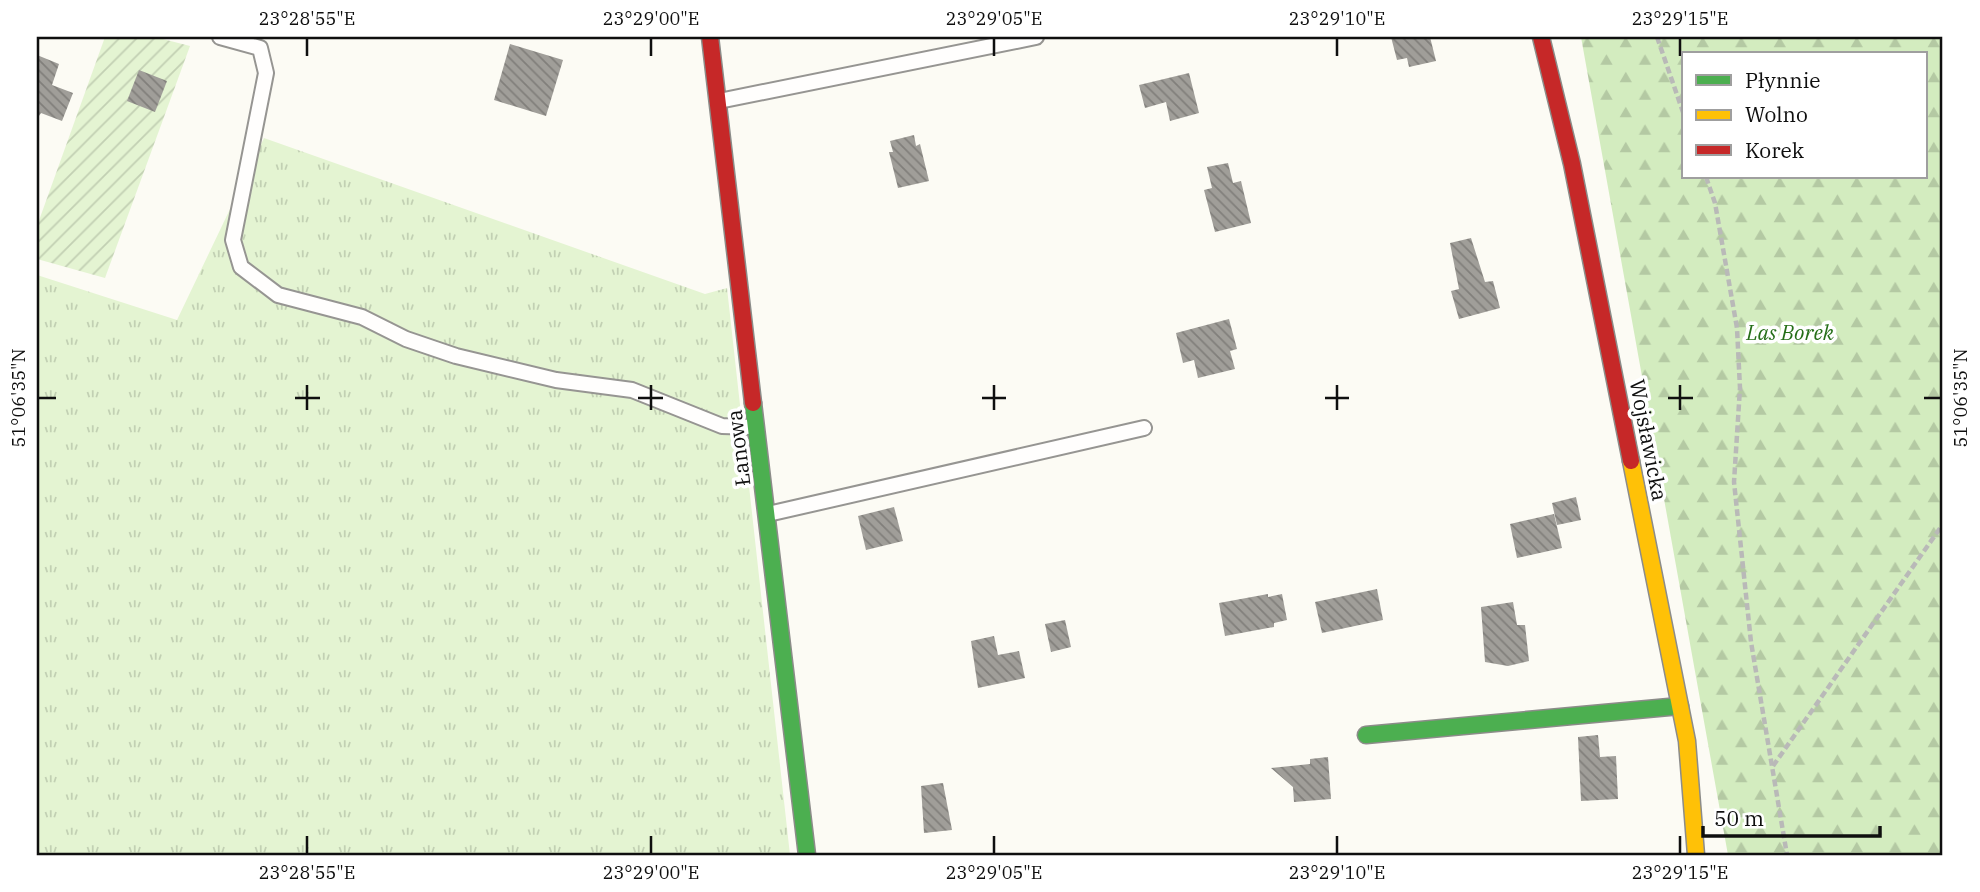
<svg xmlns="http://www.w3.org/2000/svg" width="1980" height="892" font-family="'IBM Plex Serif',serif">
	<defs>
		<pattern id="grass-tufts" width="24" height="20" patternUnits="userSpaceOnUse" patternTransform="scale(1.75)"><rect width="24" height="20" fill="#e4f4d2"/><path d="M3 7l-1-3M5 7V3M7 7l1-3M15 17l-1-3M17 17v-4M19 17l1-3" fill="none" stroke="#c2d0b3"/></pattern>
		<pattern id="forest-firs" width="22" height="20" patternUnits="userSpaceOnUse" patternTransform="scale(1.75)"><rect width="22" height="20" fill="#d3ecbf"/><path d="M5 1l3.5 6h-7zM16 11l3.5 6h-7z" fill="#b4c9a3"/></pattern>
		<pattern id="garden-furrows" width="10" height="10" patternUnits="userSpaceOnUse" patternTransform="scale(1.75)"><rect width="10" height="10" fill="#e4f4d2"/><path d="M-1 1l2-2M0 10L10 0M9 11l2-2" fill="none" stroke="#c2d0b3"/></pattern>
		<pattern id="building-back-hatch" width="6" height="6" patternUnits="userSpaceOnUse" patternTransform="scale(1.75)"><rect width="6" height="6" fill="#a09e99"/><path d="M-1 5l2 2M0 0l6 6M5-1l2 2" fill="none" stroke="#817f7b"/></pattern>
	</defs>
	<rect width="100%" height="100%" fill="#fcfbf4"/>
	<path fill="url(#grass-tufts)" d="M 264,138 L 705,294 L 727,288 L 790,855 L 37,855 L 37,275 L 177,320 Z"/>
	<path fill="url(#forest-firs)" fill-rule="evenodd" d="M 1581,37 L 1943,37 L 1943,855 L 1728,855 ZM 1684,54 L 1926,54 L 1926,177 L 1684,177 Z"/>
	<path fill="url(#garden-furrows)" d="M 105,37 L 155,37 L 190,46 L 105,278 L 37,259 L 37,226 Z"/>
	<g fill="url(#building-back-hatch)">
		<path d="M 1391,37 L 1430,37 L 1436,61 L 1409,67 L 1407,58 L 1397,60 Z"/>
		<path d="M 510,44 L 563,60 L 546,116 L 494,100 Z"/>
		<path d="M 37,55 L 59,64 L 52,85 L 73,93 L 62,121 L 41,113 L 37,119 Z"/>
		<path d="M 139,70 L 167,81 L 155,112 L 127,101 Z"/>
		<path d="M 1189,73 L 1199,113 L 1170,121 L 1166,102 L 1145,108 L 1139,85 Z"/>
		<path d="M 914,135 L 916,146 L 920,144 L 929,181 L 898,188 L 889,152 L 893,152 L 890,141 Z"/>
		<path d="M 1228,163 L 1233,183 L 1241,181 L 1251,223 L 1215,232 L 1204,190 L 1212,188 L 1207,167 Z"/>
		<path d="M 1471,238 L 1485,282 L 1493,281 L 1500,308 L 1459,319 L 1451,291 L 1459,289 L 1450,243 Z"/>
		<path d="M 1229,319 L 1237,349 L 1230,351 L 1235,369 L 1198,378 L 1194,360 L 1183,363 L 1176,333 Z"/>
		<path d="M 1576,497 L 1581,520 L 1557,525 L 1552,503 Z"/>
		<path d="M 894,507 L 903,541 L 866,550 L 858,516 Z"/>
		<path d="M 1554,514 L 1562,548 L 1517,558 L 1510,524 Z"/>
		<path d="M 1377,589 L 1383,620 L 1322,633 L 1315,602 Z"/>
		<path d="M 1268,594 L 1268,597 L 1282,594 L 1287,620 L 1274,623 L 1274,627 L 1225,636 L 1219,603 Z"/>
		<path d="M 1513,602 L 1517,625 L 1525,625 L 1529,661 L 1508,666 L 1485,662 L 1481,607 Z"/>
		<path d="M 1065,620 L 1071,647 L 1051,652 L 1045,624 Z"/>
		<path d="M 994,636 L 998,655 L 1019,651 L 1025,678 L 978,688 L 971,641 Z"/>
		<path d="M 1598,735 L 1600,757 L 1616,756 L 1618,799 L 1581,801 L 1578,737 Z"/>
		<path d="M 1328,757 L 1331,799 L 1294,802 L 1293,787 L 1271,768 L 1310,764 L 1310,759 Z"/>
		<path d="M 943,783 L 952,830 L 924,833 L 921,786 Z"/>
	</g>
	<g fill="none" stroke-linecap="round" stroke-linejoin="round">
		<g stroke="#969592" stroke-width="18">
			<g id="lane">
				<path d="M 220,37 L 260,48 L 266,73 L 233,240 L 241,267 L 278,295 L 362,317 L 406,339 L 456,356 L 556,380 L 632,390 L 722,426 L 755,427"/>
				<path d="M 719,101 L 1036,37"/>
				<path d="M 768,514 L 1144,428"/>
			</g>
		</g>
		<g stroke="#8c8c89" stroke-width="19">
			<g id="fast">
				<path d="M 753,403 L 807,855"/>
				<path d="M 1366,735 L 1680,706"/>
			</g>
		</g>
		<g stroke="#8c8c89" stroke-width="19">
			<path id="slow" d="M 1631,461 L 1687,741 L 1696,855"/>
		</g>
		<g stroke="#8c8c89" stroke-width="19">
			<g id="jam">
				<path d="M 710,37 L 753,403"/>
				<path d="M 1541,37 L 1572,164 L 1631,461"/>
			</g>
		</g>
		<g stroke="#b9b9b8" stroke-width="4.5" stroke-dasharray="7 3.5" stroke-linecap="butt">
			<path d="M 1657,37 L 1684,115"/>
			<path d="M 1706,177 L 1715,203 L 1737,328 L 1740,388 L 1734,482 L 1751,642 L 1787,855"/>
			<path d="M 1773,766 L 1943,524"/>
		</g>
		<use href="#lane" stroke="#fffefd" stroke-width="14"/>
		<use href="#fast" stroke="#4caf50" stroke-width="16"/>
		<use href="#slow" stroke="#ffc107" stroke-width="16"/>
		<use href="#jam" stroke="#c62828" stroke-width="16"/>
	</g>
	<path fill="none" stroke="#0f0f0f" stroke-width="2.5" d="M 307,38 L 307,56M 651,38 L 651,56M 994,38 L 994,56M 1337,38 L 1337,56M 1680,38 L 1680,56M 307,385 L 307,410M 651,385 L 651,410M 994,385 L 994,410M 1337,385 L 1337,410M 1680,385 L 1680,410M 38,398 L 56,398M 295,398 L 320,398M 638,398 L 663,398M 982,398 L 1006,398M 1325,398 L 1349,398M 1668,398 L 1693,398M 1924,398 L 1941,398M 307,836 L 307,854M 651,836 L 651,854M 994,836 L 994,854M 1337,836 L 1337,854M 1680,836 L 1680,854"/>
	<g text-anchor="middle" dominant-baseline="central" stroke-width="7" stroke-linejoin="round" paint-order="stroke">
		<g font-size="21" font-style="italic" fill="#256e18" stroke="#fff">
			<text x="1790" y="332">Las Borek</text>
		</g>
		<g font-size="21" fill="#0f0f0f" stroke="#fff">
			<text transform="translate(1649 440) rotate(79)">Wojsławicka</text>
			<text transform="translate(738 448) rotate(-97)">Łanowa</text>
		</g>
	</g>
	<rect width="1980" height="892" fill="none" stroke="#ffffff" stroke-width="77"/>
	<rect x="1682" y="52" width="245" height="126" fill="#ffffff" stroke="#9f9f9f" stroke-width="2"/>
	<rect x="1696" y="75" width="35" height="10" fill="#4caf50" stroke="#9f9f9f" stroke-width="2"/>
	<text x="1745" y="88" font-size="21" fill="#0f0f0f">Płynnie</text>
	<rect x="1696" y="110" width="35" height="10" fill="#ffc107" stroke="#9f9f9f" stroke-width="2"/>
	<text x="1745" y="122" font-size="21" fill="#0f0f0f">Wolno</text>
	<rect x="1696" y="145" width="35" height="10" fill="#c62828" stroke="#9f9f9f" stroke-width="2"/>
	<text x="1745" y="158" font-size="21" fill="#0f0f0f">Korek</text>
	<path d="M1703 826v10h177v-10" fill="none" stroke="#0f0f0f" stroke-width="3.5"/>
	<text x="1714" y="826" font-size="21" fill="#0f0f0f" stroke="#ffffff" stroke-width="5" paint-order="stroke">50 m</text>
	<rect x="38" y="38" width="1903" height="816" fill="none" stroke="#0f0f0f" stroke-width="2.5"/>
	<g font-size="18" text-anchor="middle" fill="#0f0f0f">
		<text x="307" y="25">23°28'55"E</text>
		<text x="651" y="25">23°29'00"E</text>
		<text x="994" y="25">23°29'05"E</text>
		<text x="1337" y="25">23°29'10"E</text>
		<text x="1680" y="25">23°29'15"E</text>
		<text transform="translate(19 398) rotate(-90)" y="6">51°06'35"N</text>
		<text transform="translate(1961 398) rotate(-90)" y="6">51°06'35"N</text>
		<text x="307" y="879">23°28'55"E</text>
		<text x="651" y="879">23°29'00"E</text>
		<text x="994" y="879">23°29'05"E</text>
		<text x="1337" y="879">23°29'10"E</text>
		<text x="1680" y="879">23°29'15"E</text>
	</g>
</svg>
